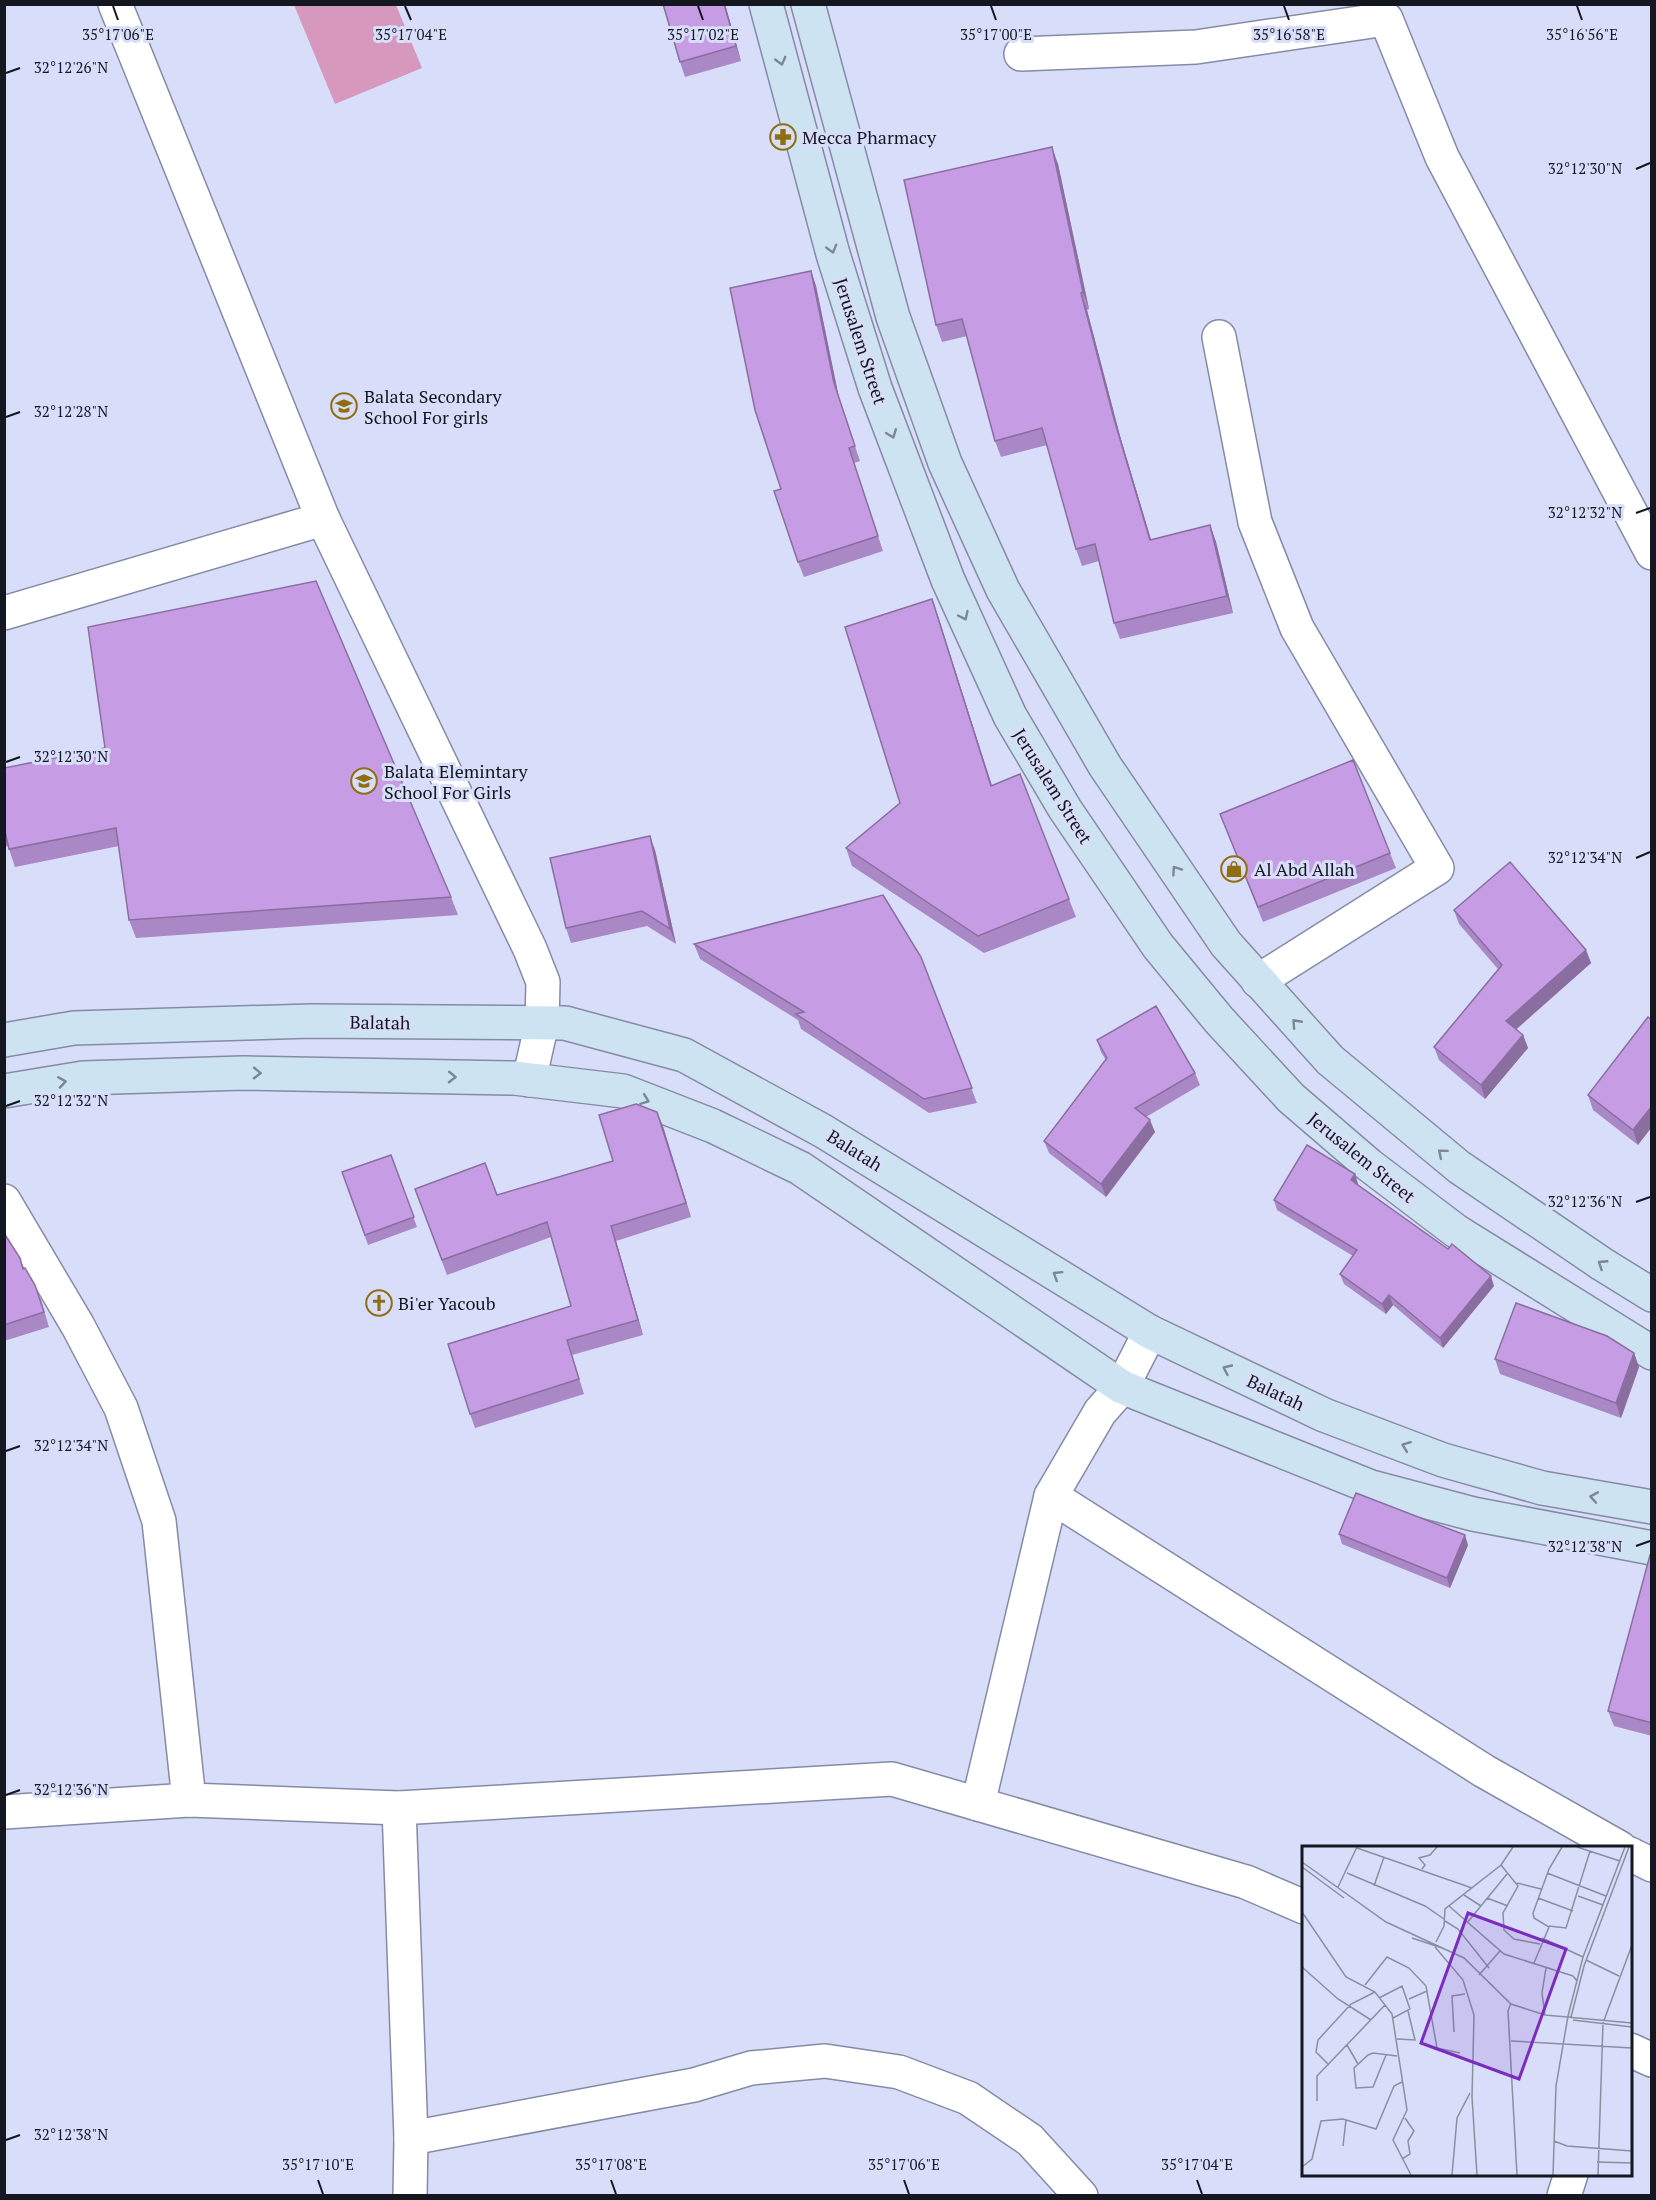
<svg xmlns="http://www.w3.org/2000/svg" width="1656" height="2200" font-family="'PT Serif',serif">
	<rect width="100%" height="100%" fill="#d8defa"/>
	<path fill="#d698bc" d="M 294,5 L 396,5 L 422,68 L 335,104 Z"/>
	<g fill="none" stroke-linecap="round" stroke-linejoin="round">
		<g stroke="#858ba5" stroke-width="36">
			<g id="minor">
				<path d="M 115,4 L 323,519 L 530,949 L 543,982 L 542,1023 L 529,1080"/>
				<path d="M 1021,54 L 1196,47 L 1386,19 L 1442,157 L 1652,553"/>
				<path d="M 1219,337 L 1255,522 L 1297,628 L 1437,868 L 1258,981"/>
				<path d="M 4,613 L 323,519"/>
				<path d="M 4,1201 L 78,1326 L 121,1408 L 159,1521 L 189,1800"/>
				<path d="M 1051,1496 L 1484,1771 L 1620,1848"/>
				<path d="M 978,1804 L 1051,1496 L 1100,1412 L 1122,1387 L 1150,1332"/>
				<path d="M 399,1808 L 411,2138 L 410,2196"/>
				<path d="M 4,1812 L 189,1800 L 399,1808 L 892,1779 L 1246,1882 L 1304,1907"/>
				<path d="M 1630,1854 L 1652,1865"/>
				<path d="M 1630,2050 L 1652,2060"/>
				<path d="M 411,2138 L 694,2085 L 751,2068 L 825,2061 L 899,2072 L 968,2098 L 1030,2140 L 1081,2196"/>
				<path d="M 1564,2196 L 1571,2174"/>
			</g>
		</g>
		<g stroke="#858ba5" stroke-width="36">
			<g id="secondary">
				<path d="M 766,4 L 833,254 L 875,388 L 948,580 L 1010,716 L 1065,809 L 1158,946 L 1219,1020 L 1291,1098 L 1369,1165 L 1456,1231 L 1652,1353"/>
				<path d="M 808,4 L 893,317 L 945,463 L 1003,590 L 1105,766 L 1226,944 L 1330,1060 L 1459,1167 L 1602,1264 L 1652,1295"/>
				<path d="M 4,1040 L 74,1028 L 311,1021 L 565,1023 L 684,1055 L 823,1131 L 1150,1332 L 1324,1415 L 1443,1460 L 1542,1488 L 1652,1507"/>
				<path d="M 4,1091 L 83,1078 L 243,1073 L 514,1078 L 623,1091 L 713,1126 L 800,1168 L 1122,1387 L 1371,1487 L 1473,1514 L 1652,1548"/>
			</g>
		</g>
		<use href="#minor" stroke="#fff" stroke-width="33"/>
		<use href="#secondary" stroke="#cee3f2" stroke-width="33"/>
	</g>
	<g fill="#aa87c5">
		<path d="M 663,4 L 725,4 L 741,61 L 685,77 L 680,62 Z"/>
		<path d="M 1058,164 L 1089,309 L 1087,310 L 1120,436 L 1151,540 L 1210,525 L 1216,542 L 1233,613 L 1120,639 L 1114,623 L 1099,561 L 1082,566 L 1076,549 L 1047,445 L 1001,457 L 995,441 L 967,336 L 942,342 L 936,325 Z"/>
		<path d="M 811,271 L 816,286 L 839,398 L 860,461 L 854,463 L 883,551 L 804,577 L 798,562 L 781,489 Z"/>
		<path d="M 932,599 L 992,785 L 1069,899 L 1076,917 L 984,953 L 852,866 L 846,848 L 900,803 Z"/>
		<path d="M 4,768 L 451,897 L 458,915 L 136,938 L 129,920 L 119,846 L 15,867 L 8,846 L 4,847 Z"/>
		<path d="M 1220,814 L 1390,853 L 1396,868 L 1263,922 Z"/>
		<path d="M 655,850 L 676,944 L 647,926 L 571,943 L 566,928 Z"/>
		<path d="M 1454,910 L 1586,950 L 1591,963 L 1516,1029 L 1523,1035 L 1528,1048 L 1485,1099 L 1439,1060 L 1434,1047 L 1498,969 L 1459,924 Z"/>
		<path d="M 694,944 L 921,957 L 977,1103 L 929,1113 L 801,1029 L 798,1020 L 700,959 Z"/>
		<path d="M 1652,1020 L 1638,1145 L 1593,1110 L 1588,1095 Z"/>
		<path d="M 1097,1040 L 1195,1073 L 1200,1085 L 1146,1117 L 1155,1132 L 1106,1197 L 1049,1153 L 1044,1141 L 1106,1060 L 1101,1052 Z"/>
		<path d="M 657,1112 L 691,1217 L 616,1241 L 643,1335 L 572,1355 L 584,1394 L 475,1428 L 470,1414 L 571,1306 L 551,1237 L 447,1275 L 415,1189 L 497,1195 L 613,1161 Z"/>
		<path d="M 391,1155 L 417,1227 L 368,1245 L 342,1172 Z"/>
		<path d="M 1355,1174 L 1358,1185 L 1494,1286 L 1443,1348 L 1393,1305 L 1386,1314 L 1344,1284 L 1340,1274 L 1353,1256 L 1277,1210 L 1274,1200 Z"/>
		<path d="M 4,1233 L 41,1300 L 49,1327 L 4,1341 Z"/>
		<path d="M 1634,1353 L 1639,1367 L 1621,1418 L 1500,1374 L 1495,1359 Z"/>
		<path d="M 1339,1534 L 1468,1545 L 1450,1588 L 1342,1544 Z"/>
		<path d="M 1652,1556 L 1652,1736 L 1614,1726 L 1608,1711 Z"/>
	</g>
	<g fill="#8b6ea0">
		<path d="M 724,4 L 725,4 L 741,61 L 736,46 Z"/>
		<path d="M 1052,147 L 1058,164 L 1089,309 L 1083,292 Z"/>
		<path d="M 811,271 L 816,286 L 839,398 L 860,461 L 834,383 Z"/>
		<path d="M 1081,293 L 1087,310 L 1120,436 L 1156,556 L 1150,540 L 1114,419 Z"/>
		<path d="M 1210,525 L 1216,542 L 1233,613 L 1227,596 Z"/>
		<path d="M 932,599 L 938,616 L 997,803 L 991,786 Z"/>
		<path d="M 650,836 L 655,850 L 676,944 L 670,929 Z"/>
		<path d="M 1586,950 L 1591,963 L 1511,1034 L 1506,1021 Z"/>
		<path d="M 1523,1035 L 1528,1048 L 1485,1099 L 1481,1085 Z"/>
		<path d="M 1652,1106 L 1652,1127 L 1638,1145 L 1633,1130 Z"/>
		<path d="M 657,1112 L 663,1126 L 691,1217 L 686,1203 Z"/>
		<path d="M 1150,1120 L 1155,1132 L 1106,1197 L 1101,1184 Z"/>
		<path d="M 1355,1174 L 1358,1184 L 1355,1190 L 1351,1180 Z"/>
		<path d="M 611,1226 L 616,1241 L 643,1335 L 638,1320 Z"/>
		<path d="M 1491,1276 L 1494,1286 L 1443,1348 L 1440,1338 Z"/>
		<path d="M 1389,1295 L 1393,1305 L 1386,1314 L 1382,1304 Z"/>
		<path d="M 1634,1353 L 1639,1367 L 1621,1418 L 1616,1403 Z"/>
		<path d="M 1465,1535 L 1468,1545 L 1450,1588 L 1447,1578 Z"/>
	</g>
	<g fill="#c69de5" stroke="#8b6ea0" stroke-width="1.5">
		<path d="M 663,4 L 724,4 L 736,46 L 680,62 Z"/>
		<path d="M 1052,147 L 1083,292 L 1081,293 L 1114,419 L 1150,540 L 1210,525 L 1227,596 L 1114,623 L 1095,544 L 1076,549 L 1042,428 L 995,441 L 962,319 L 936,325 L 904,180 Z"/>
		<path d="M 811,271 L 834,383 L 855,446 L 849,448 L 878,536 L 798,562 L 774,491 L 781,489 L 755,410 L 730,288 Z"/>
		<path d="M 316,581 L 451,897 L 129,920 L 116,828 L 9,849 L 4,827 L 4,768 L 105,748 L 88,627 Z"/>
		<path d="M 932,599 L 991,786 L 1020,774 L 1069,899 L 978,936 L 846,848 L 900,803 L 845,627 Z"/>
		<path d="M 1353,760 L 1390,853 L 1258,907 L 1220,814 Z"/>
		<path d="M 650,836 L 670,929 L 642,911 L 566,928 L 550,858 Z"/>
		<path d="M 1510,862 L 1586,950 L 1506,1021 L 1523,1035 L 1481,1085 L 1434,1047 L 1502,965 L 1454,910 Z"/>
		<path d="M 883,895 L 921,957 L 972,1088 L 924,1099 L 796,1014 L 804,1012 L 694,944 Z"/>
		<path d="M 1156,1006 L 1195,1073 L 1135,1108 L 1150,1120 L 1101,1184 L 1044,1141 L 1107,1058 L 1097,1040 Z"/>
		<path d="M 1648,1017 L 1652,1020 L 1652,1106 L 1633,1130 L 1588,1095 Z"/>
		<path d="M 636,1104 L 657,1112 L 686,1203 L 611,1226 L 638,1320 L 567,1340 L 579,1379 L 470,1414 L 448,1344 L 571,1306 L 547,1222 L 442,1260 L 415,1189 L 485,1163 L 497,1195 L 613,1161 L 599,1115 Z"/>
		<path d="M 1307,1145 L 1355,1174 L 1351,1180 L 1448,1249 L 1452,1244 L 1491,1276 L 1440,1338 L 1389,1295 L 1382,1304 L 1340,1274 L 1357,1250 L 1274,1200 Z"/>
		<path d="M 391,1155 L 414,1217 L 365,1235 L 342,1172 Z"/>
		<path d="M 4,1233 L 20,1258 L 23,1269 L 25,1268 L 35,1285 L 44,1312 L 4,1325 Z"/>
		<path d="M 1516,1303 L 1607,1336 L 1634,1353 L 1616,1403 L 1495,1359 Z"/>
		<path d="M 1356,1493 L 1465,1535 L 1447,1578 L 1339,1534 Z"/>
		<path d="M 1650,1555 L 1652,1556 L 1652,1723 L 1608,1711 Z"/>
	</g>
	<defs><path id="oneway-chevron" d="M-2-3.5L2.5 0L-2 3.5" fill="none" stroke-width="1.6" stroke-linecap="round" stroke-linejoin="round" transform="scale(1.5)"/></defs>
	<g stroke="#7a8794">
		<use href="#oneway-chevron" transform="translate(781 61) rotate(75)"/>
		<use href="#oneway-chevron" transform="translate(832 249) rotate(74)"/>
		<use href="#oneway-chevron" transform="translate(892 434) rotate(69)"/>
		<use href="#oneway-chevron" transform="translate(964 616) rotate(65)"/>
		<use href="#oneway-chevron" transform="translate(1176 870) rotate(-124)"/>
		<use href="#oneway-chevron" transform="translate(1296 1023) rotate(-132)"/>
		<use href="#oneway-chevron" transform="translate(257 1073) rotate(1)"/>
		<use href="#oneway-chevron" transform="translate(452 1077) rotate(1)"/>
		<use href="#oneway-chevron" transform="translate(62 1082) rotate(-9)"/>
		<use href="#oneway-chevron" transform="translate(645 1100) rotate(21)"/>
		<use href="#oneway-chevron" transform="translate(1442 1153) rotate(-140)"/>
		<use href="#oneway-chevron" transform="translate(1602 1264) rotate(-147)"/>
		<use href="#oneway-chevron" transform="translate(1057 1275) rotate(-148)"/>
		<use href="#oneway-chevron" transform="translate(1227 1369) rotate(-155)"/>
		<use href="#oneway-chevron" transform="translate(1406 1446) rotate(-159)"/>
		<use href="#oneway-chevron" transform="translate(1594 1497) rotate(-170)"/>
	</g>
	<path fill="none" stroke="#141620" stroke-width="2" d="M 113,6 L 118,20M 405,6 L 411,20M 698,6 L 703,20M 991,6 L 996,20M 1284,6 L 1289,20M 1577,6 L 1582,20M 6,73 L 20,68M 1636,169 L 1650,163M 6,417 L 20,412M 1636,513 L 1650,508M 6,762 L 20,757M 1636,858 L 1650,852M 6,1106 L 20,1101M 1636,1202 L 1650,1197M 6,1451 L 20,1446M 1636,1546 L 1650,1541M 6,1795 L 20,1790M 6,2140 L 20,2135M 318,2180 L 323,2194M 611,2180 L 616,2194M 904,2180 L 909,2194M 1197,2180 L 1202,2194"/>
	<defs>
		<g id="pharmacy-ring" transform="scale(1.35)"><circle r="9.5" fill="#d8defa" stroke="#8f6e12" stroke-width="1.5"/><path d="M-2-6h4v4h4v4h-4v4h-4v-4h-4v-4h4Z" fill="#8f6e12"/></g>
		<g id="school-ring" transform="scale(1.35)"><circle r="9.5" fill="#d8defa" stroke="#8f6e12" stroke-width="1.5"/><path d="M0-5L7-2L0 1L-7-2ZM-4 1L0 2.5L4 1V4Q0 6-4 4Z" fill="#8f6e12"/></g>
		<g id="shop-ring" transform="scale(1.35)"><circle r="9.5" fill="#d8defa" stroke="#8f6e12" stroke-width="1.5"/><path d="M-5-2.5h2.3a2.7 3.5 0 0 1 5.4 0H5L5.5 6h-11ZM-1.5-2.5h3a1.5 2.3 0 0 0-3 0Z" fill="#8f6e12"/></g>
		<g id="church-ring" transform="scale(1.35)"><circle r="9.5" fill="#d8defa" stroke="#8f6e12" stroke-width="1.5"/><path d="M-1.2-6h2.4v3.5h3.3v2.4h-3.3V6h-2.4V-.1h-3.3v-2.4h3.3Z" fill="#8f6e12"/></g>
	</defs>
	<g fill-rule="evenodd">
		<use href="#pharmacy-ring" x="783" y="137"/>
		<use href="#school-ring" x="344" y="406"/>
		<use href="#school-ring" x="364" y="781"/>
		<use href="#shop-ring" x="1234" y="869"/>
		<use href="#church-ring" x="379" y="1303"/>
	</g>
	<g text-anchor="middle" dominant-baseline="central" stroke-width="6" stroke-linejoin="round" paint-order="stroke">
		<g font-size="18" fill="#141620" stroke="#d8defa" text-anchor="start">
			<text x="802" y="137">Mecca Pharmacy</text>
			<text x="364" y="396">Balata Secondary<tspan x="364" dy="21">School For girls</tspan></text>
			<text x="384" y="771">Balata Elemintary<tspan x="384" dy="21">School For Girls</tspan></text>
			<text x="1254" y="869">Al Abd Allah</text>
			<text x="398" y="1303">Bi'er Yacoub</text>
		</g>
		<g font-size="18" fill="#141620" stroke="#d8defa">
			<text transform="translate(861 341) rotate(72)">Jerusalem Street</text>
			<text transform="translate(1053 786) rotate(58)">Jerusalem Street</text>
			<text transform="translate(380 1022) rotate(1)">Balatah</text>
			<text transform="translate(855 1150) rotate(32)">Balatah</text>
			<text transform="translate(1362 1157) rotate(39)">Jerusalem Street</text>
			<text transform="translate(1276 1392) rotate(25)">Balatah</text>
		</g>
	</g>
	<g transform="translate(1302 1846)">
		<rect width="330" height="330" fill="#d8defa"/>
		<path fill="none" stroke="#8a8ea3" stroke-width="1.5" d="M 275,1 L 318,15M 55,2 L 170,42M 0,16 L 84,76 L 162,112 L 209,158 L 243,169 L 330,177M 199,19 L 216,40 L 201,67 L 202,84 L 212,93 L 238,98M 0,21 L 42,52M 120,23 L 123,19 L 117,12 L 128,9 L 135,1M 45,27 L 123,60 L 142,73M 245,27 L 304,50M 215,37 L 239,43M 72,40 L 82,11M 36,41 L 55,1M 162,49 L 179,60M 276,50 L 301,59M 185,52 L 206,60M 236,52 L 271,65M 147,60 L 202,108 L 271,130 L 275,135M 0,66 L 44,131 L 73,146 L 90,168 L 105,264 L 91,294 L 109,329M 143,75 L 156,83 L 187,122M 165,77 L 205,28M 247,80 L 264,82 L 288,5M 110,92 L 140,102M 240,92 L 281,111M 134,96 L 142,80 L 143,63 L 199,19 L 211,1M 133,101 L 161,134 L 172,169 L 170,251 L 175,329M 284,114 L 317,130M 232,117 L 247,81 L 232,72 L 231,67 L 247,23 L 260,1M 0,121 L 36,153 L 69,174M 177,129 L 198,105M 63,139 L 85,111 L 107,122 L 124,140 L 135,202 L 158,207M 77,152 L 100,140 L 108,163 L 91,172M 107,153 L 125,145M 209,157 L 206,165 L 215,329M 243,169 L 240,147 L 244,122M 269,171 L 282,120 L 327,1M 271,174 L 330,181M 152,186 L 150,150 L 163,148M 95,193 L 113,194 L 106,165M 209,195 L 330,202M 45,199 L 56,218M 84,209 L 71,241 L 54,242 L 52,222 L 66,209 L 71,207 L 95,210M 27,219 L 14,206 L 16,194 L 49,158 L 73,146M 15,255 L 15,230 L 83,159M 252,295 L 265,300 L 330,305M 41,300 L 44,274M 100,313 L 108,308 L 106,295 L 112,285 L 103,272M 295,316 L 330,317M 0,321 L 10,313 L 19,275 L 41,273 L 74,283 L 92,240 L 100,236M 150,329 L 155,272 L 168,247M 251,329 L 254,240 L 266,170 L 281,111 L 323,1M 296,329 L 301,177 L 330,99"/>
		<path fill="#7b2cbf" fill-opacity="0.15" stroke="#7b2cbf" stroke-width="3" d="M 166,67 L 264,103 L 217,233 L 119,197 Z"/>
		<rect width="330" height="330" fill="none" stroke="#141620" stroke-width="3"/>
	</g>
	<g font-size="15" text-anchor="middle" fill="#141620" stroke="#d8defa" stroke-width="6" stroke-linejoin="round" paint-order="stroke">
		<text x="996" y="40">35°17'00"E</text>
		<text x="1582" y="40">35°16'56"E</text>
		<text x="118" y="40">35°17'06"E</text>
		<text x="411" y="40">35°17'04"E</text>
		<text x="703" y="40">35°17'02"E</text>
		<text x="1289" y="40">35°16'58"E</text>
		<text x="71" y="73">32°12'26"N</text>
		<text x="1585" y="174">32°12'30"N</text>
		<text x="71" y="417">32°12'28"N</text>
		<text x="1585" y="518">32°12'32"N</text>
		<text x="71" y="762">32°12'30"N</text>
		<text x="1585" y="863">32°12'34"N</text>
		<text x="71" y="1106">32°12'32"N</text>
		<text x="1585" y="1207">32°12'36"N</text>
		<text x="71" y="1451">32°12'34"N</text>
		<text x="1585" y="1552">32°12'38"N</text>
		<text x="71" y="1795">32°12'36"N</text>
		<text x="71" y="2140">32°12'38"N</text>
		<text x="318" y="2170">35°17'10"E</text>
		<text x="611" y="2170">35°17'08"E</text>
		<text x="904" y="2170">35°17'06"E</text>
		<text x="1197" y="2170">35°17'04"E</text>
	</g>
	<rect width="1656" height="2200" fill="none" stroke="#141620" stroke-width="12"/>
</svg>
